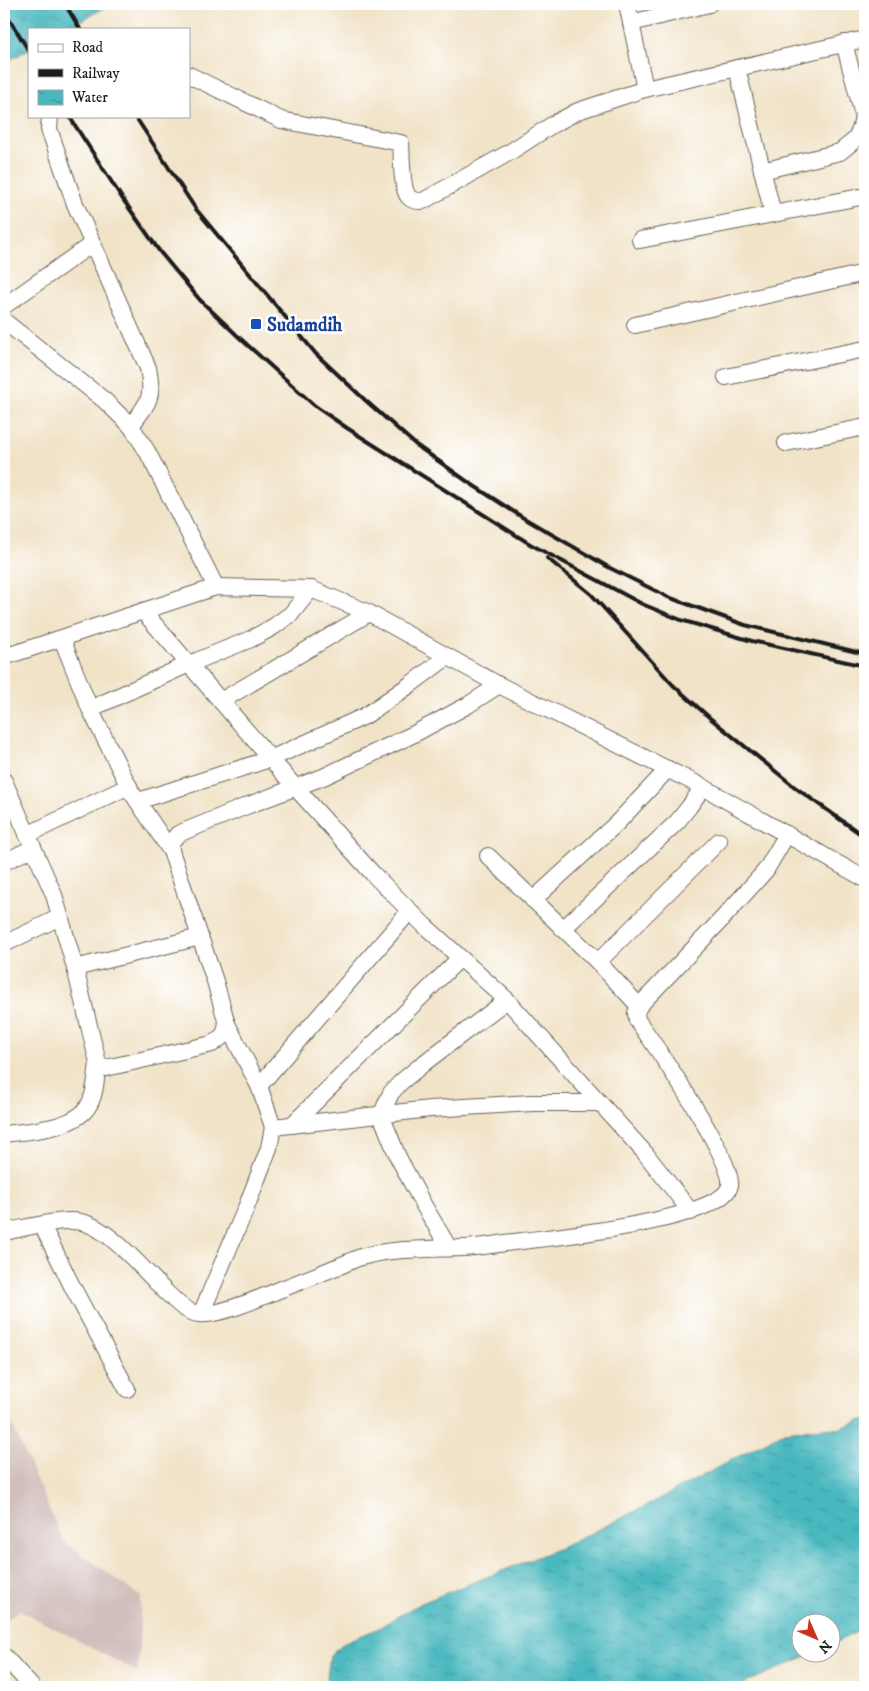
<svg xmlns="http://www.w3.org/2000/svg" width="869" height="1691" font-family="'IM FELL DW Pica',serif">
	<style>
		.industrial { fill: #d1bfbd }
		.water { fill: url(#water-ripples); stroke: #326a6e }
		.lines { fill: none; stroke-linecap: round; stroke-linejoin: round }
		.street-casing { stroke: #676258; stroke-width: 18 }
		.street { stroke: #fff; stroke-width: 16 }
		.rail { stroke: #1c1c1c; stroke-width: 4 }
		.transit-dot { fill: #1a4fb4; stroke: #fff; stroke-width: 2 }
		.labels { text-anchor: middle; stroke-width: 5; stroke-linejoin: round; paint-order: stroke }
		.transit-label { font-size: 19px; font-weight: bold; fill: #164399; stroke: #fff; text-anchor: start }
	</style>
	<defs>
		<pattern id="water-ripples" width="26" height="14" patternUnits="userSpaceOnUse" patternTransform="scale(1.25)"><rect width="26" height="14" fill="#49b8bf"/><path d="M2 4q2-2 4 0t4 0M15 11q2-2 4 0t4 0" fill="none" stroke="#3c959a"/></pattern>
	</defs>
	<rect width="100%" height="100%" fill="#fff"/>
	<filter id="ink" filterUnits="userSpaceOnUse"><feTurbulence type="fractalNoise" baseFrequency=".02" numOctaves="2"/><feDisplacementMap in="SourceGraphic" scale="10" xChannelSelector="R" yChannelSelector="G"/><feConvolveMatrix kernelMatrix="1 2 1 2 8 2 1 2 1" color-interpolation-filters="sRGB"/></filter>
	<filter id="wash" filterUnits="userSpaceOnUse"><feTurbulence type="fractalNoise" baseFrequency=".0096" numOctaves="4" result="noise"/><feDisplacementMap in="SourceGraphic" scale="20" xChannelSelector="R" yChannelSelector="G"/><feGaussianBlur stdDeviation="1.12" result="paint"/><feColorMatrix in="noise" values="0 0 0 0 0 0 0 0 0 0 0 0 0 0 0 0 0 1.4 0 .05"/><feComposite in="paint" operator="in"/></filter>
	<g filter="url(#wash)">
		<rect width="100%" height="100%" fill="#f1e3c8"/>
		<!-- industrial -->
		<path class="industrial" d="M4,1406L63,1541L141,1597L138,1672L19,1610L4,1623Z"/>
		<!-- water -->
		<g class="water">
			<path d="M4,4H111L66,29H29V49L4,63Z"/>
			<path d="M865,1419V1628L832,1644V1624H802V1654H811L736,1687H337L327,1679L330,1655L345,1642L375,1630L419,1604L565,1546L648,1505L784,1432L823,1428L838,1429Z"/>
		</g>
	</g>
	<g filter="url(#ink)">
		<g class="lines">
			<defs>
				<g id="street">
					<path d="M627,4L645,89"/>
					<path d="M631,23L709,4"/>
					<path d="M737,68L773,214"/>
					<path d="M189,75L281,120L401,143C402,155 401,187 408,196C412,201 417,201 423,201L510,152L552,125L578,111L645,89L865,39"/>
					<path d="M50,116L49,129L75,204L148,368C154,399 149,401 131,426L147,451L216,587"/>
					<path d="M762,171L840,152L856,139L861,127L863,115L844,43"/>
					<path d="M640,240L865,196"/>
					<path d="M4,306L92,244"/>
					<path d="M4,321L104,400L131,426"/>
					<path d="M635,325L865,273"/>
					<path d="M726,377L865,349"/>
					<path d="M786,443L865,427"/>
					<path d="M143,611L295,787L373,874L424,925L507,1000L645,1153L691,1212"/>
					<path d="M62,639L90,709L132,793L171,851"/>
					<path d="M4,657L216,587L311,589L369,613L499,685L703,787L865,879"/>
					<path d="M221,701L369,613"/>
					<path d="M90,709L189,664L251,639L273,627L291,614L311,589"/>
					<path d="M4,781L54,895L75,968L98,1063L101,1067L106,1068L212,1044L224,1035L227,1024L215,981L171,851V842L178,834L249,805L323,777L414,734L468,705L499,685"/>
					<path d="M138,801L270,759L319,737L365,716L411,684L447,657"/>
					<path d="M27,835L129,786"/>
					<path d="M488,856L598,962L639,1006"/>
					<path d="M4,862L33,848"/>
					<path d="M533,900L617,823L668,769"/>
					<path d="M563,929L677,822L689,807L703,787"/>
					<path d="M4,944L60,917"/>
					<path d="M598,962L719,841"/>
					<path d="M75,968L200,937"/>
					<path d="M259,1086L409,912"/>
					<path d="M292,1125L460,958"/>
					<path d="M273,1127L430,1109L532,1103H600"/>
					<path d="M4,1134C28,1131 76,1129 89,1105C96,1093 96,1076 98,1063"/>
					<path d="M42,1225L72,1286L127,1389"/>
					<path d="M4,1232C25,1228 61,1218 81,1222C109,1227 146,1273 167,1293C176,1302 187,1313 199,1314C219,1316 260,1298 279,1290C297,1283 315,1276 334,1268C343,1265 352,1260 361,1257C394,1248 429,1249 463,1248C483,1247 502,1243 522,1241C554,1237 724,1220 730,1185C734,1160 655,1045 637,1020L636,1013L639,1006L722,919L766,870L787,834"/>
					<path d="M449,1248L423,1204L398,1157L381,1115L391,1093L401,1082L424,1063L507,1000"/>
					<path d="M201,1314L246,1208L269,1148L273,1127L259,1086L227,1024"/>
					<path d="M4,1656L32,1687"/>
				</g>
			</defs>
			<!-- street casing -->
			<use href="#street" class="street-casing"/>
			<!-- street -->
			<use href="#street" class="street"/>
			<!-- rail -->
			<g class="rail">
				<path d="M65,4L80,29"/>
				<path d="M4,11L29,51"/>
				<path d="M69,116L122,198L160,252L200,300L242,340L315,406L347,428L530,544L642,604L681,620L752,641L865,666"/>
				<path d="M135,116L195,208L316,354L365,400L416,445L468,482L522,517L610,568L668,597L745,625L865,654"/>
				<path d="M547,558L591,594L673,685L710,718L796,788L865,837"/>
			</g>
		</g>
	</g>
	<!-- markers -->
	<rect class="transit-dot" x="250" y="318" width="12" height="12" rx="2.5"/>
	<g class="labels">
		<!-- transit labels -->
		<g class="transit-label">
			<text x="267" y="331">Sudamdih</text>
		</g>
	</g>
	<!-- margin -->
	<rect width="869" height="1691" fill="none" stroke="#fff" stroke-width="20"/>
	<!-- legend -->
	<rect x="28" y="28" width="162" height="90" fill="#ffffff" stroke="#a4a4a4"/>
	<rect x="38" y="44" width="25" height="8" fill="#ffffff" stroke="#a4a4a4"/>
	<text x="72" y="52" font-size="15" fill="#1c1c1c">Road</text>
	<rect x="38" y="69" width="25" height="8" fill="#1c1c1c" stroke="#a4a4a4"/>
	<text x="72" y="78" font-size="15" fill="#1c1c1c">Railway</text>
	<rect x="38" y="90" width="25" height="15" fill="url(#water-ripples)" stroke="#a4a4a4"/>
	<text x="72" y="102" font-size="15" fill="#1c1c1c">Water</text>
	<!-- north arrow -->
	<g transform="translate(816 1638) rotate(135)"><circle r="24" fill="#ffffff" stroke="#a4a4a4"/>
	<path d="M0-4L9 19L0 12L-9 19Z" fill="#c8321e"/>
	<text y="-8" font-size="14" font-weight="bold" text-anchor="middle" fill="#1c1c1c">N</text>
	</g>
</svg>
